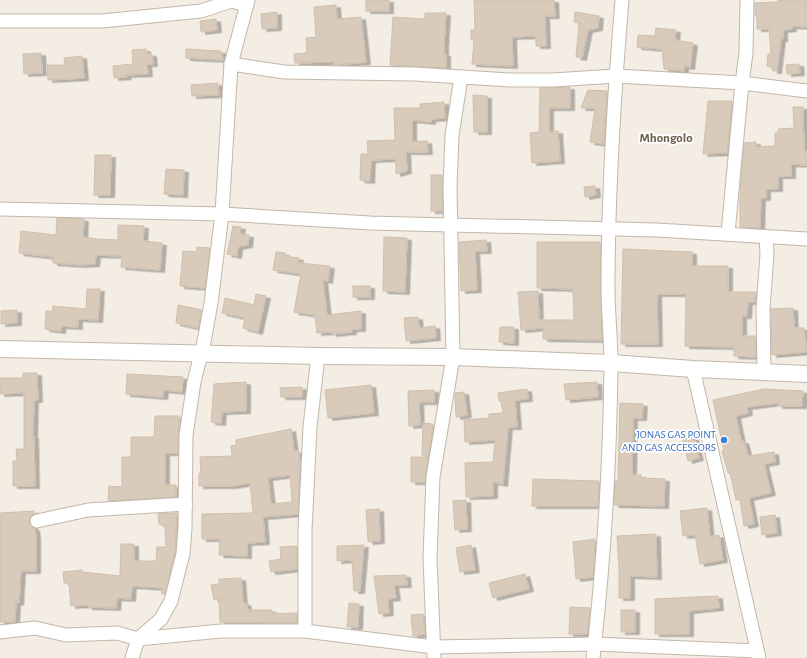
<svg xmlns="http://www.w3.org/2000/svg" width="807" height="658" font-family="'Alegreya Sans',sans-serif">
	<style>
		.building { fill: #d8cbbb; stroke: #d0bfab; fill-rule: evenodd; filter: url(#shadow) }
		.lines { fill: none; stroke-linecap: round; stroke-linejoin: round }
		.minor-casing { stroke: #c2b7a9; stroke-width: 15 }
		.tertiary-casing { stroke: #c2b7a9; stroke-width: 18 }
		.minor { stroke: #fff; stroke-width: 13 }
		.tertiary { stroke: #fff; stroke-width: 16 }
		.shop-dot { fill: #3f7fe0; stroke: #fff; stroke-width: 1.5 }
		.labels { text-anchor: middle; stroke-width: 3.5; stroke-linejoin: round; paint-order: stroke }
		.shop-label { font-size: 11px; fill: #366cbe; stroke: #fff; text-anchor: end }
		.quarter-label { font-size: 13px; font-weight: bold; fill: #695a4a; stroke: #fff }
	</style>
	<defs>
		<filter id="shadow"><feDropShadow dx="4.5" dy="2.5" stdDeviation="0" flood-color="#0004"/></filter>
	</defs>
	<rect width="100%" height="100%" fill="#f3ede4"/>
	<!-- building -->
	<g class="building">
		<rect x="366" y="0" width="23" height="11"/>
		<path d="M474,0H554L555,16H545L546,46H536V36L512,37L513,66L472,64L474,40H471V30H475Z"/>
		<path d="M778,0H807V27L792,26V29L783,30V39H781L777,71H773V67L767,66L768,54H771L769,29H757V16H755V3L778,2Z"/>
		<path d="M336,5L337,19L361,17L366,62L337,65H334V62L295,63L294,54L307,53L306,38L316,37L314,7Z"/>
		<path d="M277,12V28L262,29L261,14Z"/>
		<path d="M575,12L599,16L598,28L588,30L582,58L576,57L579,23L574,22Z"/>
		<path d="M425,13H446L444,44V54H446V68L390,65L393,17L425,19Z"/>
		<path d="M216,19L217,30L201,32L200,21Z"/>
		<path d="M656,28L676,30L675,40L693,43L690,67L684,66V71L664,69L662,49L637,47L638,35L655,36Z"/>
		<path d="M146,49V54H152L153,64H147L148,74L126,75L127,77L114,78L113,66L133,64L132,50Z"/>
		<path d="M186,49L221,51L223,60L186,58Z"/>
		<path d="M41,53L42,73L24,74L23,54Z"/>
		<path d="M82,56L84,78L48,80L47,65H65L64,58Z"/>
		<path d="M799,64L800,73L787,74L786,65Z"/>
		<path d="M218,83L219,95L192,96L191,85Z"/>
		<path d="M570,87V108H549V132L558,131L560,161L532,163L530,133L539,132L540,88Z"/>
		<path d="M588,90L607,91L604,144L590,142L595,108H581Z"/>
		<path d="M473,95L487,96V132H474Z"/>
		<path d="M708,101H732L727,153L703,154Z"/>
		<path d="M444,102L445,118L431,119V122L412,120V142L427,141L428,152H406L407,171L396,174V159L371,160L370,181L360,180L361,154H368L367,141L395,140L394,108H420V104Z"/>
		<path d="M793,107H803L804,151H807V165L791,164V176H778V189H766V198H761L760,228L740,227V194L744,143L756,142V147L775,146V133H778V129L794,128Z"/>
		<path d="M95,155H111L110,195H94Z"/>
		<path d="M166,169L184,170L183,195L164,194Z"/>
		<rect x="431" y="175" width="11" height="36"/>
		<path d="M595,186L596,195L585,197L584,187Z"/>
		<path d="M57,218L84,219L83,237L96,239L118,240V225L144,226L143,241L162,243L160,270L121,267L122,256L96,255L95,264L81,265L53,263V257L19,253L21,231L56,235Z"/>
		<path d="M233,226L241,227L240,234L249,235L248,245L238,247L237,256L227,254Z"/>
		<path d="M384,237L407,238L405,292L383,291Z"/>
		<path d="M486,240L487,251H475L477,290L461,291L459,242Z"/>
		<path d="M537,242H600L602,340L543,339V328L521,330L518,292L538,291L539,320H574L573,289L537,288Z"/>
		<path d="M197,247L210,248L205,288L180,286L183,251L196,252Z"/>
		<path d="M623,249L692,252V266H728V292H756L755,302H748L747,316H742V336H755L756,357L734,356V347L685,346L686,294H657L658,344H621Z"/>
		<path d="M276,252L285,253L284,256L299,258L298,263L330,266L328,281L323,280L327,315L361,311V329H352V332L332,334V332L317,333L315,315L294,312L301,274L273,270Z"/>
		<rect x="353" y="286" width="17" height="11"/>
		<path d="M87,289H100L98,320L78,319V327L61,326V331L45,329L46,311L52,312L53,306L86,309Z"/>
		<path d="M256,294L266,296L258,332L243,328L245,318L222,313L225,298L254,305Z"/>
		<path d="M178,305L202,310L198,328L176,323Z"/>
		<path d="M793,308L794,328H804L807,352L772,355L771,309Z"/>
		<path d="M17,310V323L1,324V311Z"/>
		<path d="M418,317L419,328L435,326L436,338L406,341L404,318Z"/>
		<path d="M500,327H514V343L499,342Z"/>
		<path d="M23,373H37L38,400H34L33,436H34L35,486H13V461H17L16,449H24V393L0,394V378H23Z"/>
		<path d="M127,374L183,377L182,392L164,390L163,397L126,394Z"/>
		<path d="M246,382V411L222,412L221,423L211,422L214,384Z"/>
		<path d="M597,382L598,397L566,400L564,384Z"/>
		<path d="M371,385L374,413L328,418L325,390Z"/>
		<path d="M302,387V397H281L280,388Z"/>
		<path d="M527,389L528,399L515,400L517,427H508L503,484L493,482V496L466,497L465,463L493,462L495,440L465,442L464,420L489,418V414L503,413L501,401H499L498,393Z"/>
		<path d="M764,389L803,391L802,406H778V403L747,407L748,413L736,416L741,441H744L748,456L774,452L775,462L764,464L771,493L749,498L754,524L744,526L740,500H736L730,473H728L722,451H724L713,400Z"/>
		<path d="M434,390V402H419L420,425L409,426L408,391Z"/>
		<path d="M464,392L467,415L456,417L455,393Z"/>
		<path d="M620,403L643,404L642,418H633L632,475H641V478L665,479L664,506L614,505L615,481H618Z"/>
		<path d="M155,416H179L178,453H165V485H176V497L108,501L109,486L122,487V457H131V437H154Z"/>
		<path d="M423,423L433,424L428,457L422,455Z"/>
		<path d="M291,429L294,451H299L300,463L298,514L263,517L265,542L247,543V556L219,555L220,539H202V514L253,513L250,483L232,486H199V473H201L200,457L232,456L231,446L236,445V440ZM290,475L292,502L271,504L268,478Z"/>
		<path d="M693,434L699,458L688,461L682,437Z"/>
		<path d="M411,457H428L425,482H411Z"/>
		<path d="M533,479L599,481L598,506H532Z"/>
		<path d="M466,500L467,529L455,530L453,501Z"/>
		<path d="M707,508L710,537L719,535L723,560L700,564L695,535L683,536L680,511Z"/>
		<path d="M379,509L380,541L369,542L368,541L366,510Z"/>
		<path d="M34,511L29,522L35,529L36,536V571H21L19,603L16,602L15,622H0V513Z"/>
		<path d="M177,513L175,553L165,594H162V588L132,586L131,599L117,598L116,608L88,607V605L71,606L69,583H64L63,572L82,570V572L120,576L121,544H134V561H156L157,547H166L165,526L159,524L158,514Z"/>
		<path d="M775,515L777,533L762,535L760,517Z"/>
		<path d="M656,534L657,577L630,576V598H619V566L617,536Z"/>
		<path d="M595,539L593,577L576,579L573,542Z"/>
		<path d="M364,545L360,591H354L352,560L337,561V546Z"/>
		<path d="M471,545L475,570L460,572L456,548Z"/>
		<path d="M297,546V569L271,572L269,561L281,559L280,547Z"/>
		<path d="M525,574L529,589L493,598L489,583Z"/>
		<path d="M406,575L407,585H394L396,598L388,599L389,613L379,614L374,576Z"/>
		<path d="M241,578L243,603H246L248,610H272V614L297,613V623L220,622L219,599L214,600L211,585L219,584V579Z"/>
		<path d="M718,596L719,608L689,611V634H655V599Z"/>
		<path d="M349,603L359,604L358,627H347Z"/>
		<path d="M570,607L590,608L587,634H569Z"/>
		<rect x="621" y="610" width="14" height="22"/>
		<path d="M423,614L425,634L413,636L411,615Z"/>
	</g>
	<g class="lines">
		<defs>
			<g id="minor">
				<path d="M0,21H102L201,11L231,1L247,5"/>
				<path d="M231,64L284,72L414,74L511,80H553L616,76L742,83L807,91"/>
				<path d="M0,209L222,214L370,223L657,230L807,239"/>
				<path d="M728,233L742,83L746,53L747,0"/>
				<path d="M693,369L759,658"/>
				<path d="M764,373L763,309L767,254L766,237"/>
				<path d="M37,521L88,510L186,504"/>
				<path d="M305,631V530L310,427L318,356"/>
				<path d="M0,632L35,628L66,635L117,633L138,639L221,631H305L434,647L595,644L757,651"/>
				<path d="M132,658L138,639L161,619L171,601L183,554L185,528L186,435L194,382L204,342L211,303L222,214L231,64L248,0"/>
				<path d="M434,658L430,558L433,477L453,357L450,186L452,136L461,77"/>
				<path d="M593,658C604,561 610,461 611,364C611,339 608,313 608,288C608,192 614,96 622,0"/>
			</g>
			<path id="tertiary" d="M0,349L318,356L453,357L611,363L693,369L807,374"/>
		</defs>
		<!-- minor casing -->
		<use href="#minor" class="minor-casing"/>
		<!-- tertiary casing -->
		<use href="#tertiary" class="tertiary-casing"/>
		<!-- minor -->
		<use href="#minor" class="minor"/>
		<!-- tertiary -->
		<use href="#tertiary" class="tertiary"/>
	</g>
	<!-- markers -->
	<circle class="shop-dot" cx="724" cy="440" r="4"/>
	<g class="labels">
		<!-- shop labels -->
		<g class="shop-label">
			<text x="716" y="438">JONAS GAS POINT<tspan x="716" dy="13">AND GAS ACCESSORS</tspan></text>
		</g>
		<!-- quarter labels -->
		<g class="quarter-label">
			<text x="666" y="142">Mhongolo</text>
		</g>
	</g>
</svg>
